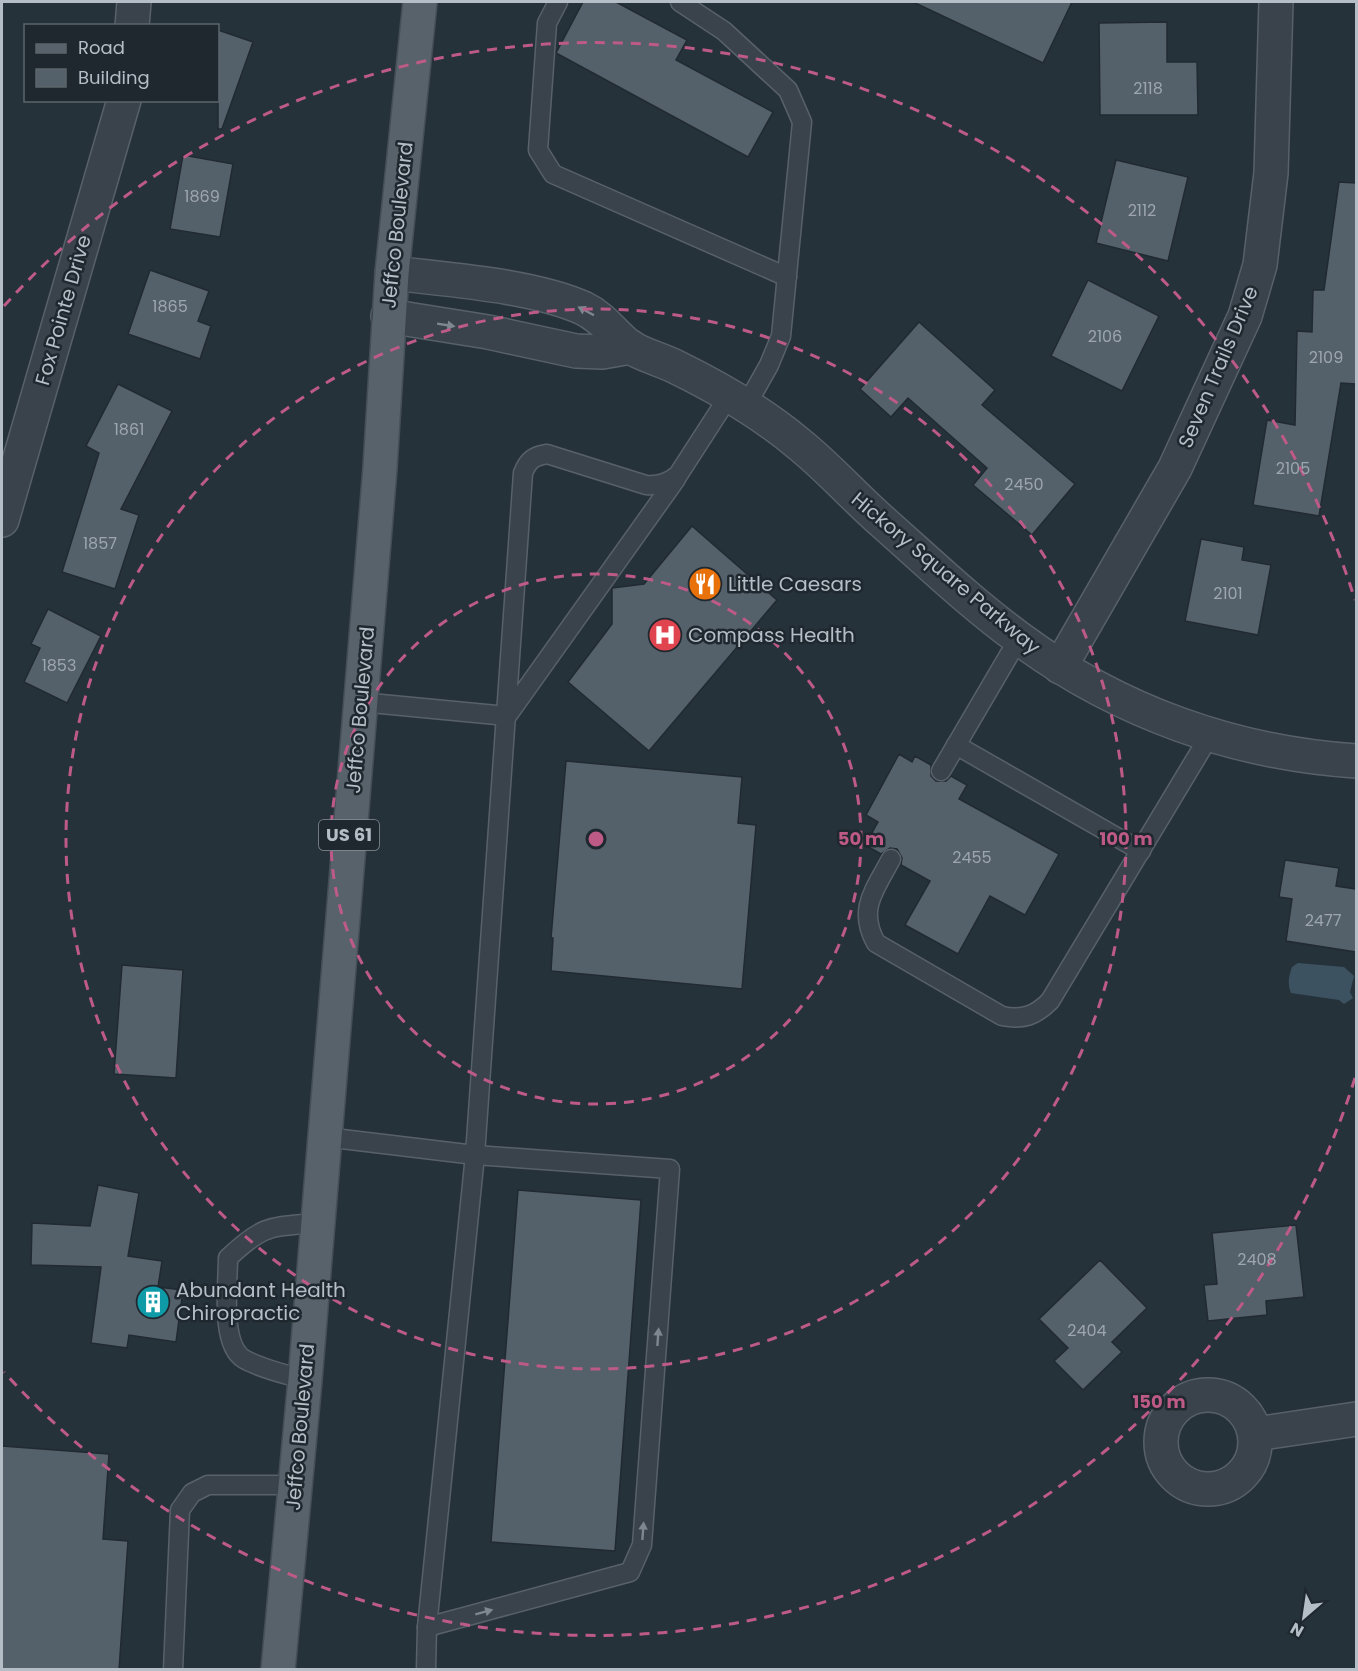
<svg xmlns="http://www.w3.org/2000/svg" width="1358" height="1671" font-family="Poppins,sans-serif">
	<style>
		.water { fill: #3d5261 }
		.building { fill: #54606a; stroke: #212a32; stroke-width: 1.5 }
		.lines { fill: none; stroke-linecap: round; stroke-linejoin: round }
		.service-casing { stroke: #586169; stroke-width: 21 }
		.minor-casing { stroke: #586169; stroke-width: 36 }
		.primary-casing { stroke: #464f57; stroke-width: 36 }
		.service { stroke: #3a434b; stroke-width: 18 }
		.minor { stroke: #3a434b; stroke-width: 33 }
		.primary { stroke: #58626a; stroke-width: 33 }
		.oneway { fill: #7e878f }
		.ring { fill: none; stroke: #bd5a86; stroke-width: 3; stroke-dasharray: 10 8 }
		.labels { text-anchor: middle; stroke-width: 5; stroke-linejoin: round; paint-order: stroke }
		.number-label { font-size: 16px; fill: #9da6af }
		.shield { fill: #1f282f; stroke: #889199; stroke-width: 1.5 }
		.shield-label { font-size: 18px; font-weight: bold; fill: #b5bec6 }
		.street-label { font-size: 20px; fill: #b5bec6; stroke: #1f282f }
		.poi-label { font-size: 20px; fill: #b5bec6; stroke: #1f282f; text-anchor: start }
		.centre { fill: #bd5a86; stroke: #1f282f; stroke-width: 3 }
		.ring-label { font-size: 18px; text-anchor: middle; font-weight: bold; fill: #bd5a86; stroke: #1f282f; stroke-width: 5; stroke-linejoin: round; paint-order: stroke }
	</style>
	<rect width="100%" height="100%" fill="#26323a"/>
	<!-- water -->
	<path class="water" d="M1298,963L1344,967L1354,976L1350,992L1353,998L1344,1004L1339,1000L1291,993C1287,983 1289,976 1292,967Z"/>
	<!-- building -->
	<g class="building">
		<path d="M583,2H616L687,40L676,60L773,112L748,157L556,53Z"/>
		<path d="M913,2H1072L1043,63Z"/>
		<path d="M1167,22V62H1197L1198,115H1100L1099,23Z"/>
		<path d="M218,30L253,42L222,129H218Z"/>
		<path d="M183,155L233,164L220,237L170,229Z"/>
		<path d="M1116,160L1188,177L1168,261L1096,243Z"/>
		<path d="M1339,182L1356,183V384L1341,383L1319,516L1253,505L1267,420L1295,425L1297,331L1312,332L1313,290H1324Z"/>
		<path d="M150,270L209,291L198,321L211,326L200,359L128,334Z"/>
		<path d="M1088,280L1159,316L1122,391L1051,356Z"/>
		<path d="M919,322L995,390L982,405L1075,484L1032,535L973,485L987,468L908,398L891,417L860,389Z"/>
		<path d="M118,384L172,411L121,509L139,515L115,589L62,572L99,453L86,446Z"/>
		<path d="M692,526L777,600L649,751L568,682L612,624V588L644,584Z"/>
		<path d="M1201,539L1244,547L1242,560L1271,565L1258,635L1185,621Z"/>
		<path d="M48,609L101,636L67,703L24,682L40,648L31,644Z"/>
		<path d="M899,754L912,762L915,756L931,765V776L936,781H946L951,776L967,785L959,799L1059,854L1025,915L990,896L958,954L905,925L930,881L901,865L902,858L897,849L890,848L881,854L865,845L878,822L866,815Z"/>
		<path d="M566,761L742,777L738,823L756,825L742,989L551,971L553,938H551Z"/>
		<path d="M1285,860L1339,868L1336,886L1356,889V952L1286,941L1292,899L1279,897Z"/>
		<path d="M122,965L183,970L176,1078L114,1074Z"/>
		<path d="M98,1185L139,1193L128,1256L162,1261L158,1287L183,1290L176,1342L129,1335L127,1348L91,1343L101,1267L31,1265L32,1223L90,1226Z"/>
		<path d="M518,1190L641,1200L615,1551L491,1542Z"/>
		<path d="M1296,1225L1304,1297L1266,1301L1267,1315L1208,1321L1204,1285L1217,1284L1212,1233Z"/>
		<path d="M1100,1260L1147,1308L1112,1342L1122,1352L1083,1390L1054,1361L1068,1348L1039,1319Z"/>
		<path d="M2,1446L109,1454L103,1539L128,1541L119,1670H2Z"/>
	</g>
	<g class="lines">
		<defs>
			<g id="service">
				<path d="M558,2L547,23L538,150L553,174L787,277"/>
				<path d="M680,2L724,31L788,90L802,122L781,336L769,365L746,406"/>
				<path d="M360,702L507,716L676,479"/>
				<path d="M956,745L1141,851"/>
				<path d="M941,771L1019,638"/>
				<path d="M891,859C875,890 857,909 876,943L1002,1016C1023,1020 1035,1016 1050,1001L1210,735"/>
				<path d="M325,1137L475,1155L670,1169L642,1545L630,1572L427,1627"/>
				<path d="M305,1380C286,1374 261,1369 244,1359C220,1345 228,1284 228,1258C264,1224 270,1227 318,1223"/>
				<path d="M173,1670L180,1510L192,1493L208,1485H295"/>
				<path d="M426,1670L427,1627L475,1155L523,473C528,460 534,456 547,454L646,485C659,486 668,483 678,475L729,396"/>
			</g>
			<g id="minor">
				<path d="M132,26L134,2"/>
				<path d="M392,273C449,280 531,285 583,308C604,318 614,335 630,347C643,355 662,360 676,367C719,388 762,413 799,444C829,468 855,498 885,524C929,563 973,605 1020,639C1119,712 1234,753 1356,761"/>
				<path d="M388,316L488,332L576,351L602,352L631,347"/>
				<path d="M2,520L124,100"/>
				<path d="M1060,667L1175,468L1245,316L1260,265L1271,173L1276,2"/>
				<circle cx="1208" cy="1442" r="47"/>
				<path d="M1256,1434L1356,1419"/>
			</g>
			<path id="primary" d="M278,1670L305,1380L380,468L392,273L420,2"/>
		</defs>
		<!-- service casing -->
		<use href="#service" class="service-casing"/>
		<!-- minor casing -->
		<use href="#minor" class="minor-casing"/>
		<!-- primary casing -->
		<use href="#primary" class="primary-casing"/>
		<!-- service -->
		<use href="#service" class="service"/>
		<!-- minor -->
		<use href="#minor" class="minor"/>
		<!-- primary -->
		<use href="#primary" class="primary"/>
	</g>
	<!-- one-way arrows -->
	<defs><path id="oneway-solid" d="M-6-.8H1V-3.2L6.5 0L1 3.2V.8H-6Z" transform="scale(1.5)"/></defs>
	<g class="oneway">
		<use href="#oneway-solid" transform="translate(586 311) rotate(-152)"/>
		<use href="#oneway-solid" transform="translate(446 325) rotate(9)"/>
		<use href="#oneway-solid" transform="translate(658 1337) rotate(-86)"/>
		<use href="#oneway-solid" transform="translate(643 1531) rotate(-86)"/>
		<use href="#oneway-solid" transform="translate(484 1612) rotate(-15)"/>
	</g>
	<!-- distance rings -->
	<g class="ring">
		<circle cx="596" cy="839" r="265"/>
		<circle cx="596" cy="839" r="530"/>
		<path d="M1355 1078A796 796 0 0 1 4 1372M4 306A796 796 0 0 1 1355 600"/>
	</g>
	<!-- icons -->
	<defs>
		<symbol id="restaurant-disc" viewBox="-11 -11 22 22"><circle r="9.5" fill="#e8710a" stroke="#1f282f"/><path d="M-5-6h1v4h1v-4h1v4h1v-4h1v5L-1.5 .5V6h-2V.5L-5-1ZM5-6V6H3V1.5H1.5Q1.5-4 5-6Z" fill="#fff"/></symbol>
		<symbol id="hospital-disc" viewBox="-11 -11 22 22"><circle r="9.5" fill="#e0444e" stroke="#1f282f"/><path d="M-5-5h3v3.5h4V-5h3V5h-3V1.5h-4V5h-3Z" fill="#fff"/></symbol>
		<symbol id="building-disc" viewBox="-11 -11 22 22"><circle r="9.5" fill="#0f9aa8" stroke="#1f282f"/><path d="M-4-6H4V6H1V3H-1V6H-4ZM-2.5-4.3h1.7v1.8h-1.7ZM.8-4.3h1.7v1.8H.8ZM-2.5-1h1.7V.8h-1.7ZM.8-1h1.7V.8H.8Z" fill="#fff"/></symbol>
	</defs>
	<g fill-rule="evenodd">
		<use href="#restaurant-disc" x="686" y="565" width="38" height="38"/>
		<use href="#hospital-disc" x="646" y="616" width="38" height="38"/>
		<use href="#building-disc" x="134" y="1283" width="38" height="38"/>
	</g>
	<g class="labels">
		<!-- number labels -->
		<g class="number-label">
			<text x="1148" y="94">2118</text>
			<text x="202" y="202">1869</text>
			<text x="1142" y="216">2112</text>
			<text x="170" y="312">1865</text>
			<text x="1105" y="342">2106</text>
			<text x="1326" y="363">2109</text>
			<text x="129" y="435">1861</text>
			<text x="1293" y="474">2105</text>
			<text x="1024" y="490">2450</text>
			<text x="100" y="549">1857</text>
			<text x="1228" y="599">2101</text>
			<text x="59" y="671">1853</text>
			<text x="972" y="863">2455</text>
			<text x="1323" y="926">2477</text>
			<text x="1257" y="1265">2408</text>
			<text x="1087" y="1336">2404</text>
		</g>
		<!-- shield labels -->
		<rect class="shield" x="319" y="820" width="60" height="30" rx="4.5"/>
		<g class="shield-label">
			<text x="349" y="841">US 61</text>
		</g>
		<!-- street labels -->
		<g class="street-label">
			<text transform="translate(397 225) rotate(-84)" y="7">Jeffco Boulevard</text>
			<text transform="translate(63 310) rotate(-74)" y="7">Fox Pointe Drive</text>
			<text transform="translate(1218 367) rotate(-67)" y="7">Seven Trails Drive</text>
			<text transform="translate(946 573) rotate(40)" y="7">Hickory Square Parkway</text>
			<text transform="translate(360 710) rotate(-85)" y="7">Jeffco Boulevard</text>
			<text transform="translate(300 1427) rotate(-85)" y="7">Jeffco Boulevard</text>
		</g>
		<!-- poi labels -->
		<g class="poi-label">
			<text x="728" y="591">Little Caesars</text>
			<text x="688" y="642">Compass Health</text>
			<text x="176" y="1297">Abundant Health<tspan x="176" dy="23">Chiropractic</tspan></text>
		</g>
	</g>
	<circle cx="596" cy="839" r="9" class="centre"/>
	<g class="ring-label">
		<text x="861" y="845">50 m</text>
		<text x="1126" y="845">100 m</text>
		<text x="1159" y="1408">150 m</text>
	</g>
	<!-- border -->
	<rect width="1358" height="1671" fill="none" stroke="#b5bec6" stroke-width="6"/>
	<!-- legend -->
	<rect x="24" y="24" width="195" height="78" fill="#1f282f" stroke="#5b646b" stroke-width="1.5"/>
	<rect x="36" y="44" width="30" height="9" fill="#58626a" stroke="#5b646b" stroke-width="1.5"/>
	<text x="78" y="54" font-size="18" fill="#b5bec6">Road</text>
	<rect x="36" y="69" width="30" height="18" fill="#54606a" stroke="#5b646b" stroke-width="1.5"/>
	<text x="78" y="84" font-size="18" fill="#b5bec6">Building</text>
	<!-- north arrow -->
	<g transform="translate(1304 1617) rotate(209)" stroke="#1f282f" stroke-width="4.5" paint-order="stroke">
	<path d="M0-4.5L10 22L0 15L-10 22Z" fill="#b5bec6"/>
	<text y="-9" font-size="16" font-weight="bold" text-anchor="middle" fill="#b5bec6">N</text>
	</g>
</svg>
